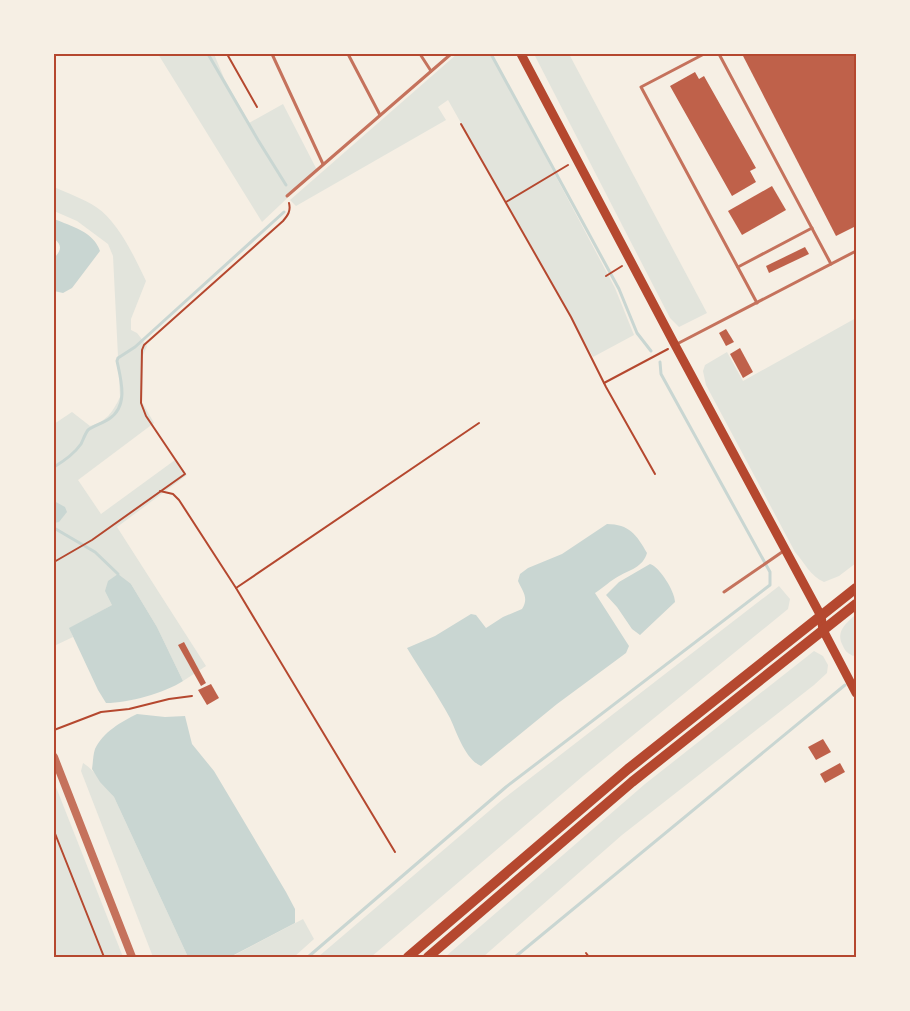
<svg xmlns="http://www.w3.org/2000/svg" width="910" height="1011" font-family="Manrope,sans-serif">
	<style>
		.green { fill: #e2e4dc }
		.water { fill: #c9d6d2 }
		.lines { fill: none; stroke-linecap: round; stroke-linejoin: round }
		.stream { stroke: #c9d6d2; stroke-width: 3 }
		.building { fill: #bf614a }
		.path { stroke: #b5482f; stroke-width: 2 }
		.service { stroke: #c5725c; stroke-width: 3 }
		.tertiary { stroke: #c5725c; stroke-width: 8 }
		.secondary { stroke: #b5482f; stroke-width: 9 }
		.trunk { stroke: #b5482f; stroke-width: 10 }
		.neatline { fill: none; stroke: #b5482f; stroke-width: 2 }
	</style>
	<rect width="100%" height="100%" fill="#f6efe4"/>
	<!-- green -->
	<g class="green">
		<path d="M158,54H214L224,78L249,123L283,104L317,170L262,222Z"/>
		<path d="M457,54H491L615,288L634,335L593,357L448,100L438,107L446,120L296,206L290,200Z"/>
		<path d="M534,54H569L707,313L679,327L670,318Z"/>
		<path d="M54,187C67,193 84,199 96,207C118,221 135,258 146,281L131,319V330L137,333L147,346L143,355L142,402L154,423L78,480L101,514L175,460L187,475L117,527L206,666L183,681L157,627L131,584L112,605L70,628L73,637L54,646V424L72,412L90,426C106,422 113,412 120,397L113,256L108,244L77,221L54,211Z"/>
		<path d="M856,318V563L839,576L824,582C810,576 805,563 795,552L706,385L703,371L705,365L727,352L743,381Z"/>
		<path d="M779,586L790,599L788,609L583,776L371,957H318L502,800Z"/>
		<path d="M856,614V654L853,656C846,652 845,651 842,644C836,630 847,623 856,614Z"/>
		<path d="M814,651L823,656L828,665L827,673L814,685L622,835L483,957H445L645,784Z"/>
		<path d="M83,763C96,771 104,786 114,797L188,957H153L81,771Z"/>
		<path d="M54,782L123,957H54Z"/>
		<path d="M303,919L314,939L294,957H231Z"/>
	</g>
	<!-- water -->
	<g class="water">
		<path d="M54,219C71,226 94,232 100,251L72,288L63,293L54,291V258C61,251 63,245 54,239Z"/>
		<path d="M54,501L65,507L67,512L59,522L54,523Z"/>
		<path d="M607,524C629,524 637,535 647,553C643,567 630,570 619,576C611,580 603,588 595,593L629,646L626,653L557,704L481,766C465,759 457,733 450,718C437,694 421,671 407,648L435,636L471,614L476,615L486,628L503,617L522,609C529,598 523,592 518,581L520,574L528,568L562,554Z"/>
		<path d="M650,564C660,567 675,592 675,602L640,635L632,629L617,607L606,595L619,582Z"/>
		<path d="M118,574L131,584L157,627L183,681C164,693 129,703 106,703L98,690L69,628L112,605L105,591L108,581Z"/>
		<path d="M137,714L165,717L185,716L192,744L214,771L286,892L295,909V923L230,957H188L114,797L100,782L92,769C93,763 93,755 95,749C103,732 121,722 137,714Z"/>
	</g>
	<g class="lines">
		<!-- stream -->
		<g class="stream">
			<path d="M208,54L258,140L286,185"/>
			<path d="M491,54L619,289L637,333L651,351"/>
			<path d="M54,467C64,461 74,454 81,444C83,440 85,434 88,430C93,426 103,423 109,419C129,406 121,380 117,361L118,358L135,347L284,212"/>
			<path d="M54,528L95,552L118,574"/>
			<path d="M308,957L506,787L770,585V572L661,374L660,362"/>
			<path d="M515,957L845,685"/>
		</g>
	</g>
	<!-- building -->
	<g class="building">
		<path d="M742,54H856V226L836,236Z"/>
		<path d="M695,72L699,79L704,76L756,168L750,171L756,182L732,196L670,86Z"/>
		<path d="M772,186L786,210L742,235L728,211Z"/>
		<path d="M805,247L809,254L769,273L766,266Z"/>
		<path d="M726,329L734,342L726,346L719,333Z"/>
		<path d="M740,348L753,372L743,378L730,354Z"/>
		<path d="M184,642L206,683L201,686L178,645Z"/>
		<path d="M211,684L219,698L207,705L198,690Z"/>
		<path d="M823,739L831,752L816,760L808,747Z"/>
		<path d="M840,763L845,772L825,783L820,774Z"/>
	</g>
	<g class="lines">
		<!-- path -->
		<g class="path">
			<path d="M227,54L257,107"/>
			<path d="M461,124L571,317L606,387L655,474"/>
			<path d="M506,202L568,165"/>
			<path d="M606,276L622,266"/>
			<path d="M604,383L668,349"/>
			<path d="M160,491L173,494L179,500L236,588L395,852"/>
			<path d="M54,562L92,540L185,474L146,416L141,403L142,350L144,345L283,221C288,215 291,211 289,203"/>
			<path d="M236,588L479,423"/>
			<path d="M54,730L101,712L129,709L169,699L192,696"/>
			<path d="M54,831L104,957"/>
			<path d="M586,953L589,957"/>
		</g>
		<!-- service -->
		<g class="service">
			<path d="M272,54L323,164"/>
			<path d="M348,54L380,115"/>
			<path d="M420,54L431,71"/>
			<path d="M704,54L641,87L757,303"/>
			<path d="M719,54L831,264"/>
			<path d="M287,196L451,54"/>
			<path d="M738,267L812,228"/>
			<path d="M675,345L856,251"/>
			<path d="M724,592L785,550"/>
		</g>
		<!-- tertiary -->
		<path class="tertiary" d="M54,757L132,957"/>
		<!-- secondary -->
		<path class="secondary" d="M521,54L675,345L821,616L823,630L856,693"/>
		<!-- trunk -->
		<g class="trunk">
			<path d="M408,957L628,769L856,588"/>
			<path d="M428,957L632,782L856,604"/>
		</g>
	</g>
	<!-- border -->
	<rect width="910" height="1011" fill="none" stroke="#f6efe4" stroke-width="110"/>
	<rect x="55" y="55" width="800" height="901" class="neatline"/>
</svg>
